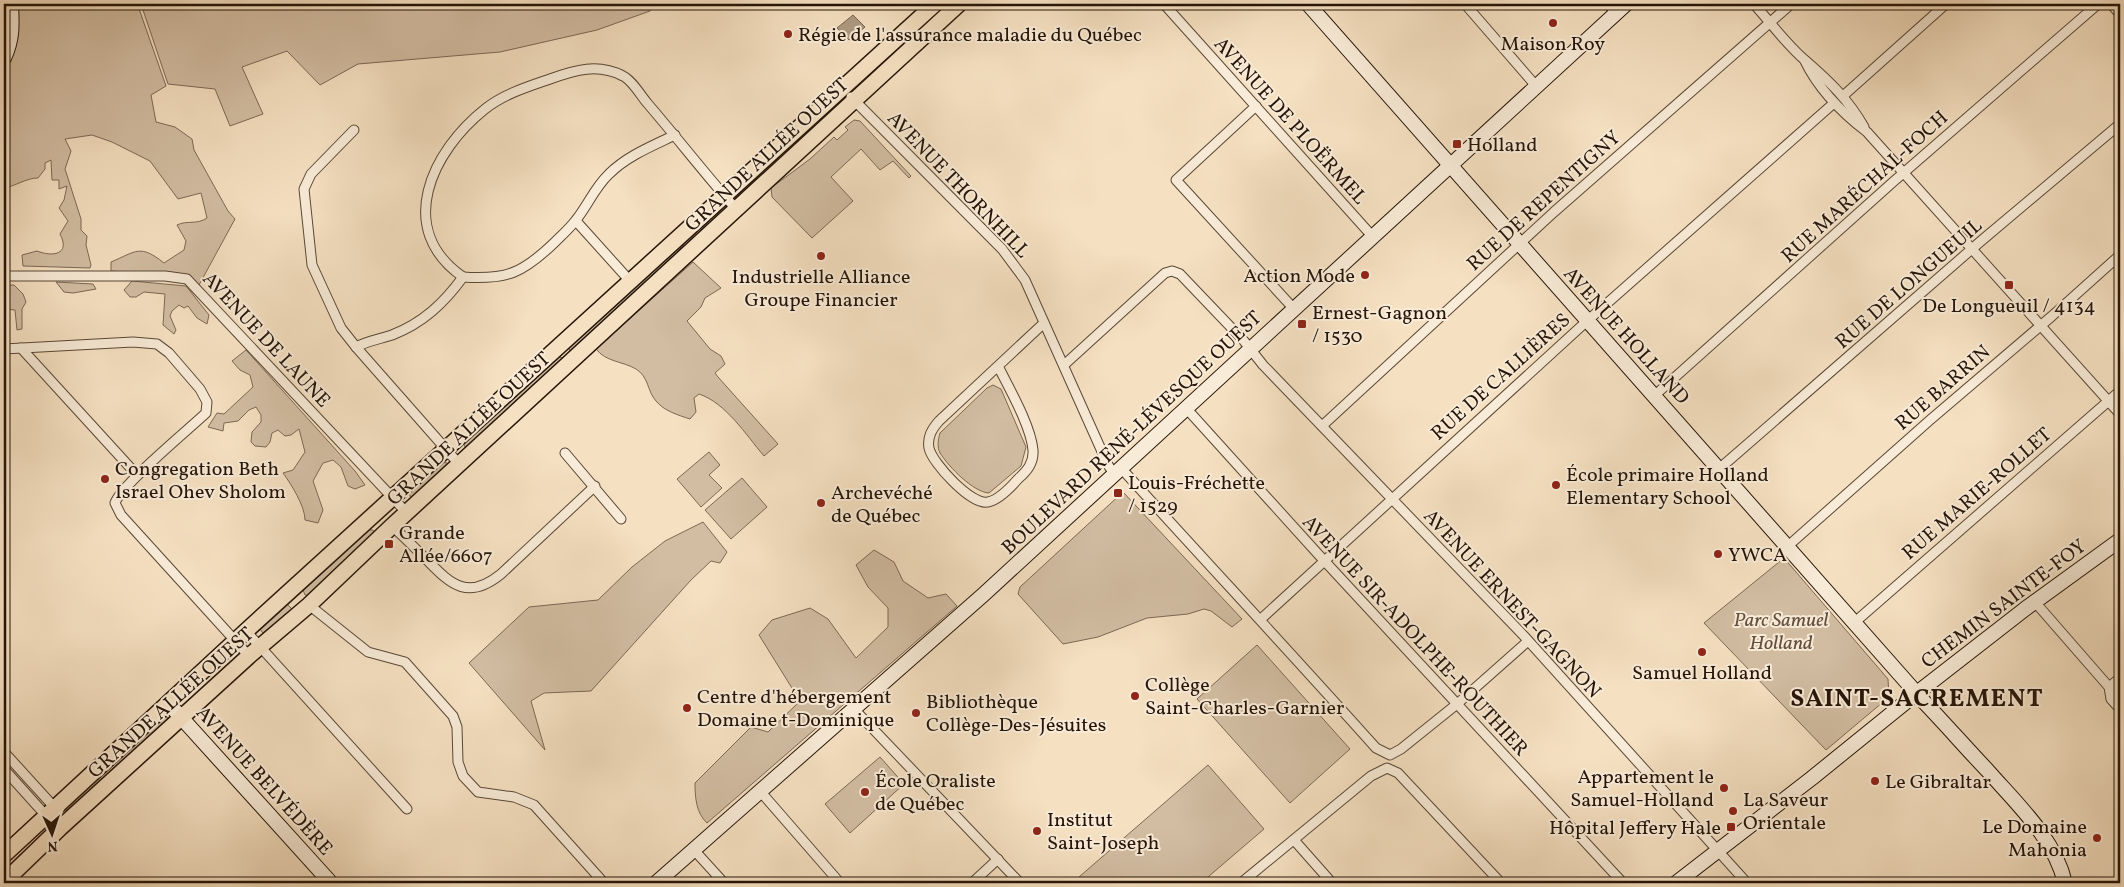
<svg xmlns="http://www.w3.org/2000/svg" width="2124" height="887" font-family="Vollkorn,serif">
	<style>
		.green { fill: #d2bda2; stroke: #7c6855 }
		.water { fill: #ae9b82; stroke: #776551 }
		.lines { fill: none; stroke-linecap: round; stroke-linejoin: round }
		.street-casing { stroke: #594736; stroke-width: 11 }
		.secondary-casing { stroke: #251408; stroke-width: 16 }
		.primary-casing { stroke: #251408; stroke-width: 18 }
		.street { stroke: #f8ebd7; stroke-width: 9 }
		.secondary { stroke: #f8ebd7; stroke-width: 14 }
		.primary { stroke: #f5e0c1; stroke-width: 15 }
		.poi-dot { fill: #8f2418; stroke: #f8ebd7; stroke-width: 2 }
		.labels { text-anchor: middle; stroke-width: 4; stroke-linejoin: round; paint-order: stroke }
		.poi-label { font-size: 20px; fill: #251408; stroke: #f8ebd7; text-anchor: start }
		.street-label { font-size: 20px; fill: #251408; stroke: #f8ebd7 }
		.park-label { font-size: 20px; font-style: italic; fill: #624f3e; stroke: #f8ebd7 }
		.district-label { font-size: 25px; font-weight: bold; letter-spacing: 1px; fill: #251408; stroke: #f8ebd7 }
	</style>
	<rect width="100%" height="100%" fill="#f5e0c1"/>
	<filter id="stains"><feTurbulence type="fractalNoise" baseFrequency=".004" numOctaves="4"/><feColorMatrix values="0 0 0 0 .2 0 0 0 0 .09 0 0 0 0 .02 0 0 0 .5 -.17"/></filter>
	<radialGradient id="worn" r=".72"><stop offset=".6" stop-color="#630" stop-opacity="0"/><stop offset="1" stop-color="#630" stop-opacity=".3"/></radialGradient>
	<!-- green -->
	<g class="green">
		<path d="M4,4H132L138,6L166,86L151,95L156,122L175,127L192,139L194,150L228,211L235,219L199,285L184,275L111,271V262C137,251 140,244 164,263L184,250L186,241L177,225C187,220 197,225 207,218L201,193L178,199L150,161L112,142L92,135L65,139L71,151L65,169L81,219V230L87,236L86,245L91,265L90,268L23,266L22,255L37,251C52,257 71,255 60,234L68,221L59,208L64,200L67,186L59,189V180H52L51,160L45,163V169L38,178C26,178 16,186 4,188Z"/>
		<path d="M141,4H650V11L597,30L500,52L358,64L320,85L287,51L242,67L263,114L230,126L215,89L168,84Z"/>
		<path d="M854,120L860,121L911,176L909,178L893,161L880,170L861,149L831,177L853,201L812,238L772,197L771,188L810,159L834,137L837,140L848,130L845,127Z"/>
		<path d="M721,209L684,244L666,267L572,352L570,351L568,346Z"/>
		<path d="M693,262L721,288L705,298L701,307L687,321L710,349L721,356L725,364L715,373L718,377L778,444L764,456C746,435 726,403 699,394L694,398L696,412L690,419C678,415 664,411 656,401C647,391 649,377 636,369C622,361 606,362 596,349Z"/>
		<path d="M132,281L186,286L209,315L207,324L197,318L188,306L184,308L179,305L172,311L170,316L176,330L174,334L163,325L165,294L144,292L136,297H130L124,290Z"/>
		<path d="M56,282L93,284L96,289L73,293L64,292Z"/>
		<path d="M4,285H14L23,294L26,302L22,309V329L17,330L15,310L4,309Z"/>
		<path d="M246,350L355,471L365,485L355,489L348,486L341,467L333,460L323,463L313,481L323,510L318,523L305,520C305,506 291,484 283,473L293,470L305,452L299,429L291,435L285,436L278,430L272,433L270,442L266,447L255,446L251,442L252,432L261,422V415L256,407L249,410L238,421L224,423L223,431L208,427L217,413L224,414L253,387L250,375L240,370L232,361Z"/>
		<path d="M558,356L562,358L563,361L467,448L465,447L463,442Z"/>
		<path d="M993,385L1001,389L1026,447L1021,466L989,493C973,492 949,467 940,453C937,447 938,440 940,433L987,388Z"/>
		<path d="M709,452L720,465L709,475L722,488L701,507L677,479Z"/>
		<path d="M442,462L447,463V466L411,499L409,492Z"/>
		<path d="M742,478L767,507L731,539L705,510Z"/>
		<path d="M1123,492L1242,619L1232,627L1211,611L1204,609L1188,614L1147,618L1098,637L1063,644L1018,594L1020,587Z"/>
		<path d="M703,522L727,552L720,563L711,561L691,580L591,691L544,693L531,701L545,750L469,663L529,607L598,600L632,567L665,541Z"/>
		<path d="M367,530H373L375,535L310,595H305L303,590Z"/>
		<path d="M874,550L894,562L903,581L928,598L946,594L957,606L707,823C696,813 695,797 695,783L751,727L768,732L800,701L759,635L772,620L810,608L828,619L856,658L888,627V608L868,587L856,565Z"/>
		<path d="M1784,558L1888,679L1889,697L1826,750L1704,623Z"/>
		<path d="M287,604L293,610L265,636L260,629Z"/>
		<path d="M1257,645L1350,749L1290,803L1197,699Z"/>
		<path d="M165,717L170,718L68,814L66,812V806Z"/>
		<path d="M880,757L904,784L850,833L825,804Z"/>
		<path d="M1208,765L1264,829L1201,883H1084L1079,877Z"/>
	</g>
	<!-- water -->
	<path class="water" d="M853,15L865,27L849,40L837,28Z"/>
	<g class="lines">
		<defs>
			<g id="street">
				<path d="M1164,4L1373,237"/>
				<path d="M1465,4L1536,86"/>
				<path d="M1608,4L1616,13"/>
				<path d="M1754,4C1771,23 1787,45 1806,61C1830,82 1848,99 1864,127"/>
				<path d="M2111,4L2120,14"/>
				<path d="M1805,61C1819,90 1841,112 1867,132L2120,414"/>
				<path d="M1843,96L1946,4"/>
				<path d="M851,97L1002,249L1025,280L1108,465L1115,475"/>
				<path d="M1256,106L1176,180L1294,309"/>
				<path d="M354,130L311,174L304,189L312,265L341,328L356,347L459,464"/>
				<path d="M576,221L630,281"/>
				<path d="M4,276H165L187,279L406,512"/>
				<path d="M463,277C394,229 432,151 485,109C504,94 527,87 550,79C575,70 598,63 623,76C632,80 641,96 648,104C678,139 706,175 736,209"/>
				<path d="M463,277C507,280 523,273 555,242C562,235 570,228 576,220C588,205 595,187 609,174C627,156 652,146 675,135"/>
				<path d="M356,347C367,341 380,339 392,335C423,323 444,303 463,277"/>
				<path d="M21,348L137,475"/>
				<path d="M4,349L133,342L157,344L169,353L200,389L207,402L206,413C189,429 120,486 115,503L121,515L249,656"/>
				<path d="M1064,365L1165,273L1172,271L1180,274L1244,341L1263,365L1524,636L1747,883"/>
				<path d="M998,366C1009,388 1031,426 1033,450C1034,463 1027,471 1018,479C1011,487 998,500 988,502C972,506 932,463 929,448C927,437 932,429 939,421L1044,323"/>
				<path d="M1654,396L1893,182L2098,4"/>
				<path d="M1186,408L1318,554L1623,883"/>
				<path d="M1322,426L1554,212L1791,4"/>
				<path d="M565,453L621,519"/>
				<path d="M1121,468C1206,562 1292,654 1376,748L1390,755L1401,749L1457,704L1528,641"/>
				<path d="M1719,469L1981,241L2120,124"/>
				<path d="M392,526C404,537 416,549 428,561C452,586 469,600 501,574L595,486"/>
				<path d="M1788,546L1930,420L2052,316L2120,255"/>
				<path d="M2035,602L2109,687L2111,699L2120,709"/>
				<path d="M309,605L368,652L405,662L453,716L457,727L458,762L463,776L478,792L514,797L534,805L604,883"/>
				<path d="M1261,619L1587,321L1834,103"/>
				<path d="M1855,622L2120,391"/>
				<path d="M246,631L407,809"/>
				<path d="M2109,687L2120,678"/>
				<path d="M854,709L1020,883"/>
				<path d="M4,752L55,808L60,828"/>
				<path d="M4,769L49,819"/>
				<path d="M760,791L840,883"/>
				<path d="M1294,840L1332,883"/>
				<path d="M694,850L724,883"/>
				<path d="M972,883L998,859"/>
				<path d="M1241,883L1371,776L1387,768L1398,773L1501,883"/>
			</g>
			<g id="secondary">
				<path d="M1308,4L1926,704C1947,726 1967,749 1988,771C2017,804 2055,839 2065,883"/>
				<path d="M4,58C13,39 12,24 11,4"/>
				<path d="M169,704L331,883"/>
				<path d="M656,883L983,595L1626,4"/>
				<path d="M1676,883L1812,778L1917,693L2025,609L2120,540"/>
			</g>
			<g id="primary">
				<path d="M4,855L246,631L935,4"/>
				<path d="M4,882L60,828L249,656L309,605L392,526L959,4"/>
			</g>
		</defs>
		<!-- street casing -->
		<use href="#street" class="street-casing"/>
		<!-- secondary casing -->
		<use href="#secondary" class="secondary-casing"/>
		<!-- primary casing -->
		<use href="#primary" class="primary-casing"/>
		<!-- street -->
		<use href="#street" class="street"/>
		<!-- secondary -->
		<use href="#secondary" class="secondary"/>
		<!-- primary -->
		<use href="#primary" class="primary"/>
	</g>
	<!-- markers -->
	<g class="poi-dot">
		<circle cx="1553" cy="23" r="5"/>
		<circle cx="788" cy="34" r="5"/>
		<rect x="1452" y="139" width="10" height="10" rx="2.5"/>
		<circle cx="821" cy="256" r="5"/>
		<circle cx="1365" cy="275" r="5"/>
		<rect x="2004" y="280" width="10" height="10" rx="2.5"/>
		<rect x="1297" y="319" width="10" height="10" rx="2.5"/>
		<circle cx="105" cy="479" r="5"/>
		<circle cx="1556" cy="485" r="5"/>
		<rect x="1113" y="488" width="10" height="10" rx="2.5"/>
		<circle cx="821" cy="503" r="5"/>
		<rect x="384" y="539" width="10" height="10" rx="2.5"/>
		<circle cx="1718" cy="554" r="5"/>
		<circle cx="1702" cy="652" r="5"/>
		<circle cx="1135" cy="696" r="5"/>
		<circle cx="687" cy="708" r="5"/>
		<circle cx="916" cy="713" r="5"/>
		<circle cx="1875" cy="781" r="5"/>
		<circle cx="1724" cy="788" r="5"/>
		<circle cx="865" cy="792" r="5"/>
		<circle cx="1733" cy="811" r="5"/>
		<rect x="1726" y="822" width="10" height="10" rx="2.5"/>
		<circle cx="1037" cy="831" r="5"/>
		<circle cx="2097" cy="838" r="5"/>
	</g>
	<g class="labels">
		<!-- poi labels -->
		<g class="poi-label">
			<text x="798" y="41">Régie de l'assurance maladie du Québec</text>
			<text x="1553" y="50" text-anchor="middle">Maison Roy</text>
			<text x="1467" y="151">Holland</text>
			<text x="1355" y="282" text-anchor="end">Action Mode</text>
			<text x="821" y="283" text-anchor="middle">Industrielle Alliance<tspan x="821" dy="23">Groupe Financier</tspan></text>
			<text x="2009" y="312" text-anchor="middle">De Longueuil / 4134</text>
			<text x="1312" y="319">Ernest-Gagnon<tspan x="1312" dy="23">/ 1530</tspan></text>
			<text x="115" y="475">Congregation Beth<tspan x="115" dy="23">Israel Ohev Sholom</tspan></text>
			<text x="1566" y="481">École primaire Holland<tspan x="1566" dy="23">Elementary School</tspan></text>
			<text x="1128" y="489">Louis-Fréchette<tspan x="1128" dy="23">/ 1529</tspan></text>
			<text x="831" y="499">Archevéché<tspan x="831" dy="23">de Québec</tspan></text>
			<text x="399" y="539">Grande<tspan x="399" dy="23">Allée/6607</tspan></text>
			<text x="1728" y="561">YWCA</text>
			<text x="1702" y="679" text-anchor="middle">Samuel Holland</text>
			<text x="1145" y="691">Collège<tspan x="1145" dy="23">Saint-Charles-Garnier</tspan></text>
			<text x="697" y="703">Centre d'hébergement<tspan x="697" dy="23">Domaine t-Dominique</tspan></text>
			<text x="926" y="708">Bibliothèque<tspan x="926" dy="23">Collège-Des-Jésuites</tspan></text>
			<text x="1714" y="783" text-anchor="end">Appartement le<tspan x="1714" dy="23">Samuel-Holland</tspan></text>
			<text x="875" y="787">École Oraliste<tspan x="875" dy="23">de Québec</tspan></text>
			<text x="1885" y="788">Le Gibraltar</text>
			<text x="1743" y="806">La Saveur<tspan x="1743" dy="23">Orientale</tspan></text>
			<text x="1047" y="826">Institut<tspan x="1047" dy="23">Saint-Joseph</tspan></text>
			<text x="2087" y="833" text-anchor="end">Le Domaine<tspan x="2087" dy="23">Mahonia</tspan></text>
			<text x="1721" y="834" text-anchor="end">Hôpital Jeffery Hale</text>
		</g>
		<!-- street labels -->
		<g class="street-label">
			<text transform="translate(1291 120) rotate(48)" y="7">AVENUE DE PLOËRMEL</text>
			<text transform="translate(766 154) rotate(-43)" y="7">GRANDE ALLÉE OUEST</text>
			<text transform="translate(959 184) rotate(46)" y="7">AVENUE THORNHILL</text>
			<text transform="translate(1864 186) rotate(-42)" y="7">RUE MARÉCHAL-FOCH</text>
			<text transform="translate(1543 200) rotate(-42)" y="7">RUE DE REPENTIGNY</text>
			<text transform="translate(1908 283) rotate(-41)" y="7">RUE DE LONGUEUIL</text>
			<text transform="translate(1627 335) rotate(48)" y="7">AVENUE HOLLAND</text>
			<text transform="translate(267 339) rotate(47)" y="7">AVENUE DE LAUNE</text>
			<text transform="translate(1500 376) rotate(-42)" y="7">RUE DE CALLIÈRES</text>
			<text transform="translate(1942 387) rotate(-41)" y="7">RUE BARRIN</text>
			<text transform="translate(468 428) rotate(-43)" y="7">GRANDE ALLÉE OUEST</text>
			<text transform="translate(1131 432) rotate(-43)" y="7">BOULEVARD RENÉ-LÉVESQUE OUEST</text>
			<text transform="translate(1976 493) rotate(-41)" y="7">RUE MARIE-ROLLET</text>
			<text transform="translate(1513 603) rotate(47)" y="7">AVENUE ERNEST-GAGNON</text>
			<text transform="translate(2003 603) rotate(-37)" y="7">CHEMIN SAINTE-FOY</text>
			<text transform="translate(1416 635) rotate(47)" y="7">AVENUE SIR-ADOLPHE-ROUTHIER</text>
			<text transform="translate(170 702) rotate(-42)" y="7">GRANDE ALLÉE OUEST</text>
			<text transform="translate(265 780) rotate(48)" y="7">AVENUE BELVÉDÈRE</text>
		</g>
		<!-- park labels -->
		<g class="park-label">
			<text x="1781" y="626">Parc Samuel<tspan x="1781" dy="23">Holland</tspan></text>
		</g>
		<!-- district labels -->
		<g class="district-label">
			<text x="1917" y="706">SAINT-SACREMENT</text>
		</g>
	</g>
	<!-- margin -->
	<rect width="2124" height="887" fill="none" stroke="#f5e0c1" stroke-width="20"/>
	<rect x="5" y="5" width="2114" height="877" fill="none" stroke="#251408" stroke-width="2.5"/>
	<rect x="10" y="10" width="2104" height="867" fill="none" stroke="#251408"/>
	<!-- north arrow -->
	<g transform="translate(52 834) rotate(177)" stroke="#f8ebd7" stroke-width="4" paint-order="stroke">
	<path d="M0-4L9 19L0 12L-9 19Z" fill="#251408"/>
	<text y="-8" font-size="14" font-weight="bold" text-anchor="middle" fill="#251408">N</text>
	</g>
	<rect width="100%" height="100%" filter="url(#stains)"/>
	<rect width="100%" height="100%" fill="url(#worn)"/>
</svg>
